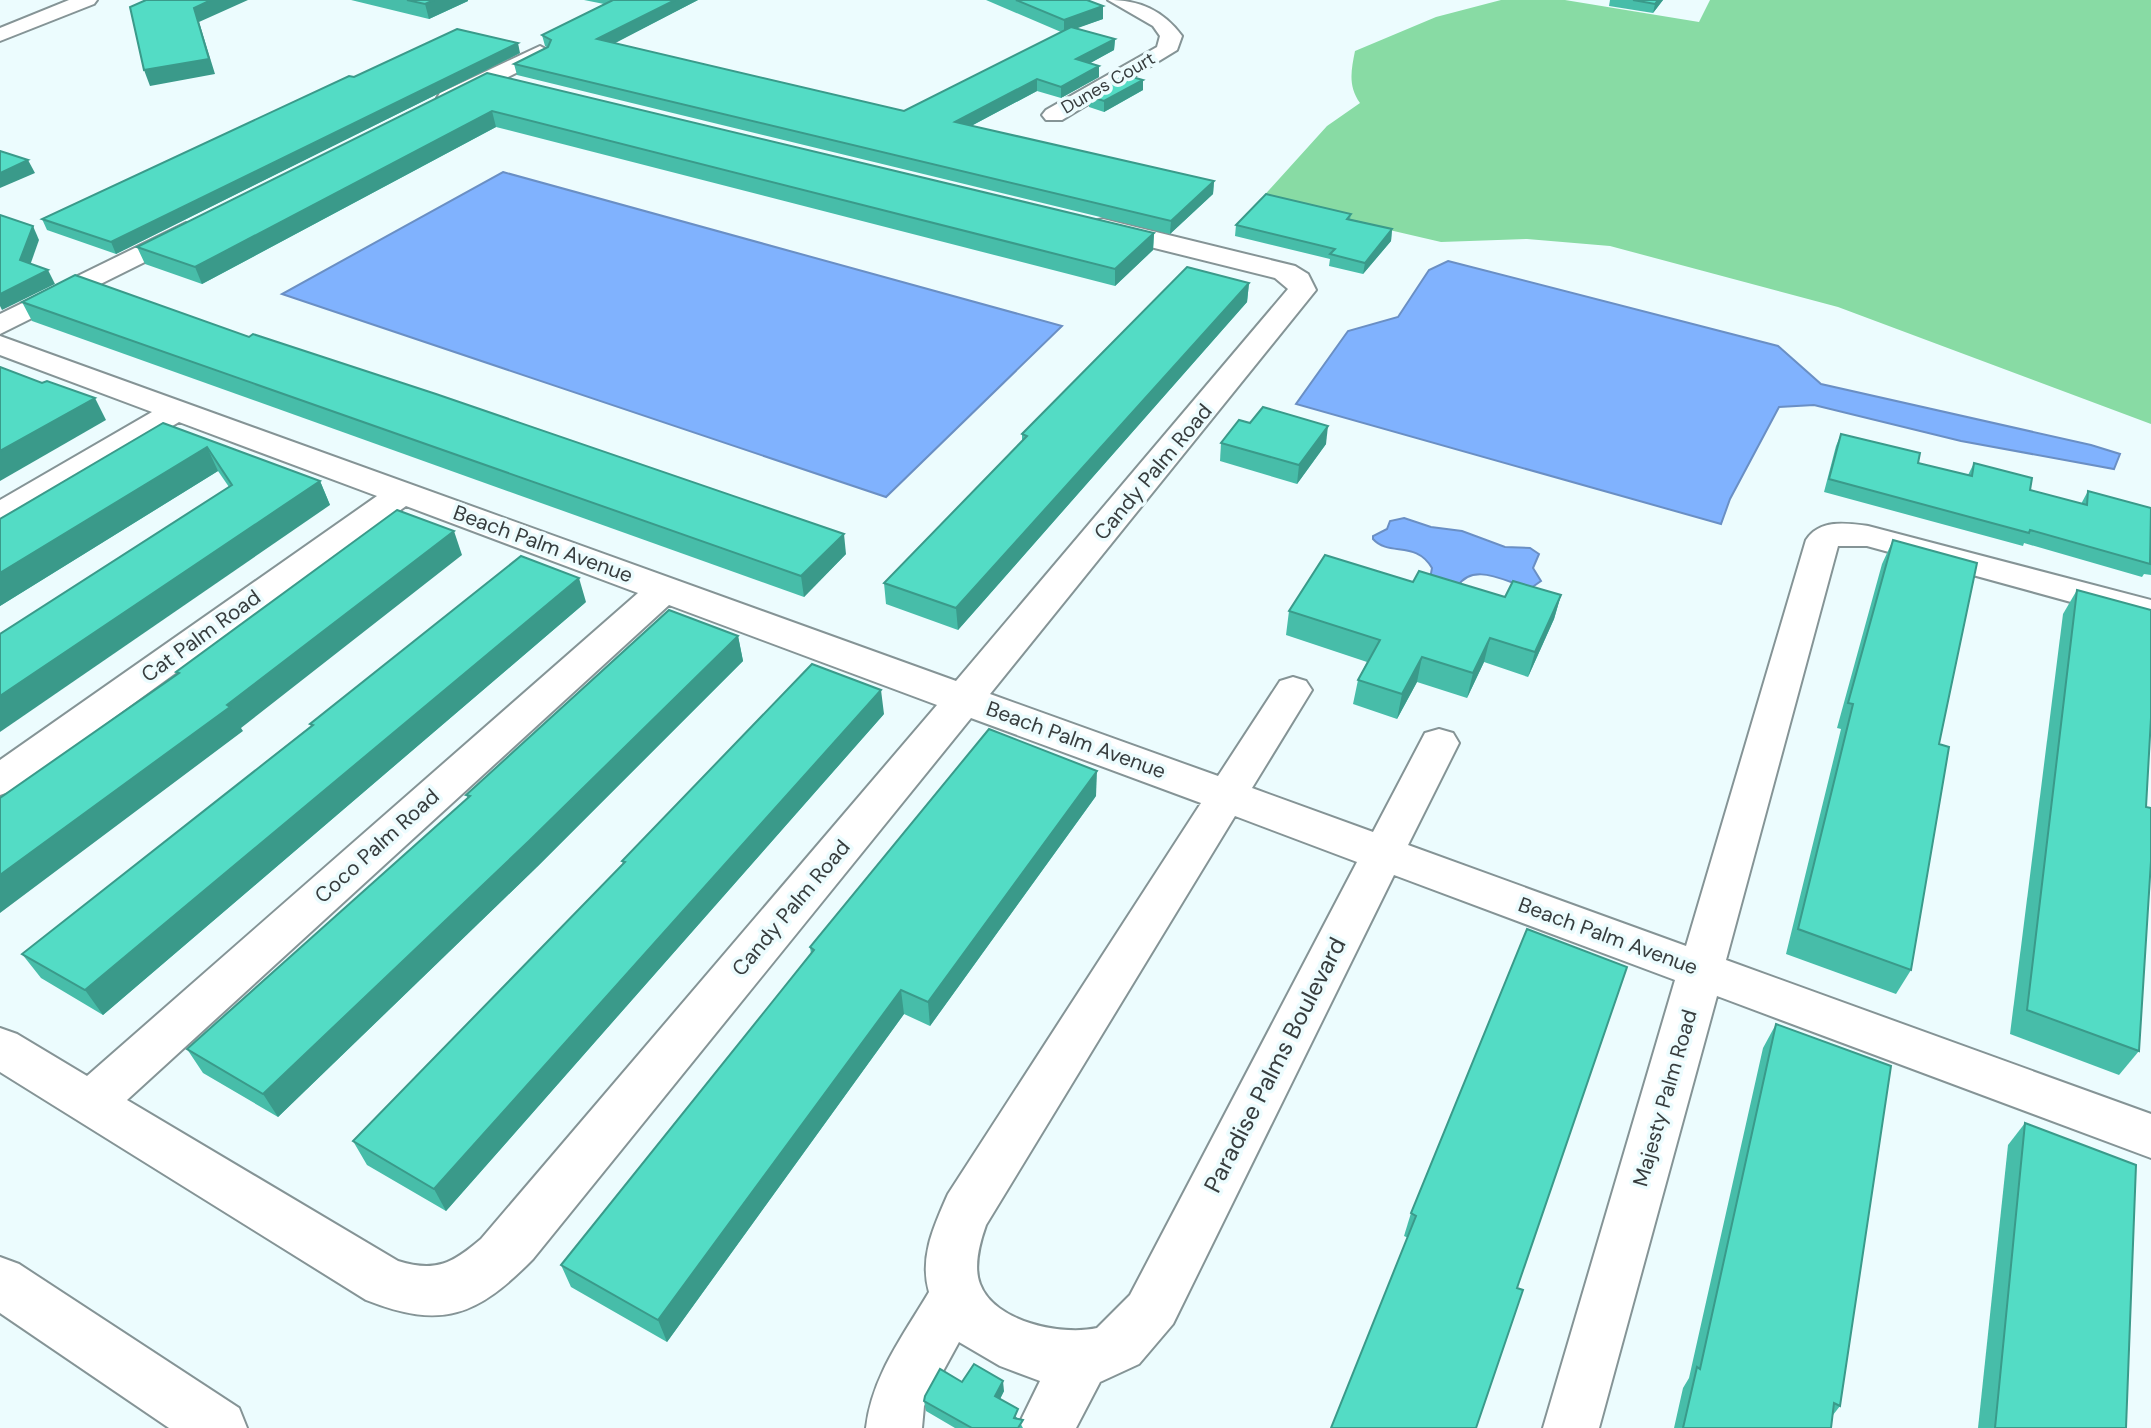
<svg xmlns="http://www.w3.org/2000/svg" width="2151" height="1428" font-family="'DM Sans',sans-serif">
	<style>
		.green { fill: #88dba4 }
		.water { fill: #80b2fe; stroke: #6a8fc4; stroke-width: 2 }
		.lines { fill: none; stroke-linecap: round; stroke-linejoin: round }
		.minor-casing { stroke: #859496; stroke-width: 4 }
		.minor { fill: #fff; fill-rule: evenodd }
		.wall { fill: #47bda9 }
		.shaded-wall { fill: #3a9a8a }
		.building { fill: #53dcc5; stroke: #3a9a8a; stroke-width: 2 }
		.labels { text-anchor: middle; stroke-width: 7; stroke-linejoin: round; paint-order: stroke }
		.far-street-label { font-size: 18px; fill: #373d3e; stroke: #ecfcfe }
		.street-label { font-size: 21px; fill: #373d3e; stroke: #ecfcfe }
		.near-street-label { font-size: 24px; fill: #373d3e; stroke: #ecfcfe }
	</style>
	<rect width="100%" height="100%" fill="#ecfcfe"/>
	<!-- green -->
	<path class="green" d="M1501,0H1565L1699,22L1710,0H2151V424L1838,307L1610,246L1527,239L1441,242L1260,200L1327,126L1360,103C1348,86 1351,71 1355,51L1436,17Z"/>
	<!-- water -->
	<g class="water">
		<path d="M503,172L1062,326L886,497L282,294Z"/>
		<path d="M1448,261L1778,346L1821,384L2091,445L2120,454L2114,469L1961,441L1814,405L1779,407L1730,499L1721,524L1296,404L1348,331L1398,317L1429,270Z"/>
		<path d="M1404,518L1431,527L1462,531L1505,547L1530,548L1539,554L1533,568L1541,581L1531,588C1508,584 1474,560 1457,587L1430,579L1432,568C1416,540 1389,557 1373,539V536L1387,529L1390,521Z"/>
	</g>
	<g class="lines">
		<defs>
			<g id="minor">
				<path d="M69,0H97L94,4L0,41V28Z"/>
				<path d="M1108,0C1139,0 1163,10 1182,36L1177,50L1062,120H1046L1042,115L1046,110L1157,47L1160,36L1153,26Z"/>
				<path d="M540,46L551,52L548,57L456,103H440L437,98L440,93Z"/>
				<path d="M1103,219L1295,266L1308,274L1316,290L990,694L1218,776L1280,681L1293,677L1306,681L1312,690L1252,788L1373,832L1425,733L1439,729L1453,733L1459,743L1408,845L1686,946L1806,540C1820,519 1846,523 1868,526L2151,600V624L1867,546H1838L1726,960L2151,1114V1158L1717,996L1599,1428H1543L1675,980L1394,875L1173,1324L1139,1364L1100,1382L1076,1428H1017L1040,1381L1000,1366L959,1342L924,1406L922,1428H866C872,1376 903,1336 929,1292C919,1257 934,1226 948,1194L1201,803L971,718L533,1259C477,1316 442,1330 366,1300L0,1072V1028L17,1034L87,1076L638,593L406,506L14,790L0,795V760L377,496L179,422L12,521L0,524V500L152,412L0,355V336L956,681L1288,289L1275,278L1094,233L1090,227L1094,221ZM669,605L937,705L481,1239C453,1263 436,1273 398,1261L127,1100ZM1235,816L1357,862L1130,1295L1097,1328C1062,1336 994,1322 980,1284C973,1266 980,1242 986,1225Z"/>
				<path d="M186,223L195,225L199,231L195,237L0,334V314Z"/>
				<path d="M0,1257L19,1264L239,1408L247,1428H169L0,1313Z"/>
			</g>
		</defs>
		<!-- minor casing -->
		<use href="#minor" class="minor-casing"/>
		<!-- minor -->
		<use href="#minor" class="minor"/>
	</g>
	<!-- wall -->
	<g class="wall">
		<path d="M351,0H468V1L429,19Z"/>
		<path d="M584,0H698L614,43L904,111L1061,32L986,0H1089H1088L1103,6V19L1076,28L1115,39L1114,50L1090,63L1099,77L1061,98L1037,91L971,126L1214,181L1213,194L1170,234L517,75L514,64L547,47L545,46L542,35L604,4Z"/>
		<path d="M1610,0H1663L1653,13L1609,6Z"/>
		<path d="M520,53L116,254L47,230L42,219L354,77Z"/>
		<path d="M487,73L1154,233L1153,250L1115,286L496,127L202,284L145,264L137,247Z"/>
		<path d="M1143,90L1104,112L1089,107V96Z"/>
		<path d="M1351,214L1350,219L1392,229L1391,241L1363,274L1329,266L1330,259L1235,236L1236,225Z"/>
		<path d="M1249,283L1247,302L958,630L886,604L884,583L1022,441V434Z"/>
		<path d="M22,302L249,337L846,554L804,597L32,321Z"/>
		<path d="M163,423L320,481L330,505L229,487L218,471L0,606V519Z"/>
		<path d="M1841,434L1918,463L1968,475L1974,463L2030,490L2081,504L2088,491L2151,508V575L2144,574L2142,577L2024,543L2023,546L1824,492L1836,446Z"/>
		<path d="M1221,443L1326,444L1297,484L1220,461Z"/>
		<path d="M1893,540L1939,744L1911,970L1896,994L1786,954L1841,729L1837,728L1882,564Z"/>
		<path d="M2077,590L2146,807L2139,1051L2119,1075L2010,1034L2063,614Z"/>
		<path d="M1561,595L1554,619L1528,677L1484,662L1467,698L1417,682L1397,719L1353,704L1358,680L1367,662L1286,635L1289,611L1505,597Z"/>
		<path d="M586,602L103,1015L41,978L22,954L311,726L310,724Z"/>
		<path d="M738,636L743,661L538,866L278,1117L203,1073L187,1049L468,798L466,795Z"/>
		<path d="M884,714L446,1211L367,1165L353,1141L623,864L622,861Z"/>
		<path d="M1096,796L930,1026L904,1014L667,1342L571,1287L561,1265L811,954L810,947Z"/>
		<path d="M1527,929L1517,1288L1404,1236L1411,1213Z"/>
		<path d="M1776,1024L1840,1406L1833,1415L1831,1428H1674L1683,1388L1689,1378L1763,1048Z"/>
		<path d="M2025,1123L2126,1428H1978L2008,1145Z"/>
		<path d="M962,1382L1004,1391L1000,1399L1018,1419L1023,1428H955L926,1411L924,1401Z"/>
	</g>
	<!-- shaded-wall -->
	<g class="shaded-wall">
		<path d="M211,0H248L199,22L215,74L150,86L144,70L194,8Z"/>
		<path d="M434,0H468V1L429,19L425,4Z"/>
		<path d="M675,0H698L600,51L597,39Z"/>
		<path d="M1658,0H1663L1653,13L1655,4Z"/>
		<path d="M1103,6V19L1064,33V20Z"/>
		<path d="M1115,39L1114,50L1076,71V59Z"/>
		<path d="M518,43L520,53L116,254L111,242Z"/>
		<path d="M1099,66V77L1061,98V87Z"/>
		<path d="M1037,79V91L956,134L955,122Z"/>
		<path d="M1143,80V90L1104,112V101Z"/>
		<path d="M492,111L496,127L202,284L195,267Z"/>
		<path d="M28,160L35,173L0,188V173Z"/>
		<path d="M1214,181L1213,194L1170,234L1171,221Z"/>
		<path d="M33,226L39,240L27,274L20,260Z"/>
		<path d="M1392,229L1391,241L1363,274L1365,263Z"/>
		<path d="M1154,233L1153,250L1115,286V269Z"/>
		<path d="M48,270L55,284L2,310L0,306V294Z"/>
		<path d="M1249,283L1247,302L958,630L956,608Z"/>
		<path d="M95,398L106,420L0,481V451Z"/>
		<path d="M1328,426L1326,444L1297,484L1299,465Z"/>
		<path d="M207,447L218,471L0,606V573Z"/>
		<path d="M320,481L330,505L0,732V696Z"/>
		<path d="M454,531L462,555L241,728L243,731L0,913V875L227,705Z"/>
		<path d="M844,534L846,554L804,597L801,576Z"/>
		<path d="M579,578L586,602L103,1015L85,990Z"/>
		<path d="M1561,595L1554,619L1528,677L1535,652Z"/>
		<path d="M738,636L743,661L538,866L278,1117L263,1094Z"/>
		<path d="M1490,638L1484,662L1467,698L1473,673Z"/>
		<path d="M1422,657L1417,682L1397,719L1402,694Z"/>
		<path d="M881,690L884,714L446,1211L434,1189Z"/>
		<path d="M1097,771L1096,796L930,1026L928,1002Z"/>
		<path d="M901,990L904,1014L667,1342L658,1320Z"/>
		<path d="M1003,1381L1004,1391L996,1407L995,1396Z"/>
	</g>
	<!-- building -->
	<g class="building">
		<path d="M146,0H211L194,8L209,59L144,70L130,7Z"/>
		<path d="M407,0H434L425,4Z"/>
		<path d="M613,0H675L597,39L904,111L1071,27L1115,39L1076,59L1099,66L1061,87L1037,79L955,122L1214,181L1171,221L514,64L548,47L551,40L542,35Z"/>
		<path d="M1016,0H1087L1103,6L1064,20Z"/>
		<path d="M1633,0H1658L1655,4Z"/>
		<path d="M457,29L518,43L111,242L42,219L349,76L354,77Z"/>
		<path d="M487,73L1154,233L1115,269L492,111L195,267L137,247Z"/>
		<path d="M1125,75L1143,80L1104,101L1089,96Z"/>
		<path d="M0,151L28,160L0,173Z"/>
		<path d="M1266,194L1351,214L1347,219L1392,229L1365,263L1330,254L1335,249L1236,225Z"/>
		<path d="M0,215L33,226L20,260L48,270L0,294Z"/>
		<path d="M1187,267L1249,283L956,608L884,583L1027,436L1022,434Z"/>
		<path d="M75,275L249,337L253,334L436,394L844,534L801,576L22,302Z"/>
		<path d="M0,367L42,383L47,381L95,398L0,451Z"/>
		<path d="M1263,407L1328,426L1299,465L1221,443L1239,420L1250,423Z"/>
		<path d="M163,423L320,481L0,696V634L232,485L207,447L0,573V519Z"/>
		<path d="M1841,434L1920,453L1918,463L1972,476L1974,463L2032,478L2030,490L2087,505L2088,491L2151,508L2150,564L2030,530L2029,533L1829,479Z"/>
		<path d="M397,510L454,531L227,705L230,707L0,875V798L179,673L176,672Z"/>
		<path d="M1893,540L1977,563L1939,744L1949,747L1911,970L1798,929L1853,704L1848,703Z"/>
		<path d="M1325,555L1413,582L1419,571L1505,597L1513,581L1561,595L1535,652L1490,638L1473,673L1422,657L1402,694L1358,680L1380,640L1289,611Z"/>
		<path d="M521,556L579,578L85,990L22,954L313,725L310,724Z"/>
		<path d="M2077,590L2151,610V718L2146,807L2151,808V861L2139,1051L2027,1010Z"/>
		<path d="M669,610L738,636L529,841L263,1094L187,1049L470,796L466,795Z"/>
		<path d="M812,664L881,690L434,1189L353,1141L625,862L622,861Z"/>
		<path d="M989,729L1097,771L928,1002L901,990L658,1320L561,1265L814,950L810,947Z"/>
		<path d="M1527,929L1627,967L1517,1288L1523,1290L1476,1428H1331L1416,1216L1411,1213Z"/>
		<path d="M1776,1024L1891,1066L1840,1406L1834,1403L1831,1428H1683L1697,1367L1700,1369Z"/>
		<path d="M2025,1123L2136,1165L2126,1428H1995Z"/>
		<path d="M974,1364L1003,1381L995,1396L1018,1409L1014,1418L1023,1420L1018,1428H972L924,1401L925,1396L940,1369L962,1382Z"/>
	</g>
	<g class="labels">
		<!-- far-street labels -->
		<g class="far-street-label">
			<text transform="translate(1108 83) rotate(-30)" y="6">Dunes Court</text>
		</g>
		<!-- street labels -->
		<g class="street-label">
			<text transform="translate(1153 472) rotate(-50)" y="7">Candy Palm Road</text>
			<text transform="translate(543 544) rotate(20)" y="7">Beach Palm Avenue</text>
			<text transform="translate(201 636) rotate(-36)" y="7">Cat Palm Road</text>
			<text transform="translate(1076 740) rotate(20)" y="7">Beach Palm Avenue</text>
			<text transform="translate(377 846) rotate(-42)" y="7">Coco Palm Road</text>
			<text transform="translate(791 908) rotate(-50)" y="7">Candy Palm Road</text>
			<text transform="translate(1608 936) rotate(20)" y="7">Beach Palm Avenue</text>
			<text transform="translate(1665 1098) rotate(-74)" y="7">Majesty Palm Road</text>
		</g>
		<!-- near-street labels -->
		<g class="near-street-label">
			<text transform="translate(1275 1065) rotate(-63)" y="8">Paradise Palms Boulevard</text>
		</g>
	</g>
</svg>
